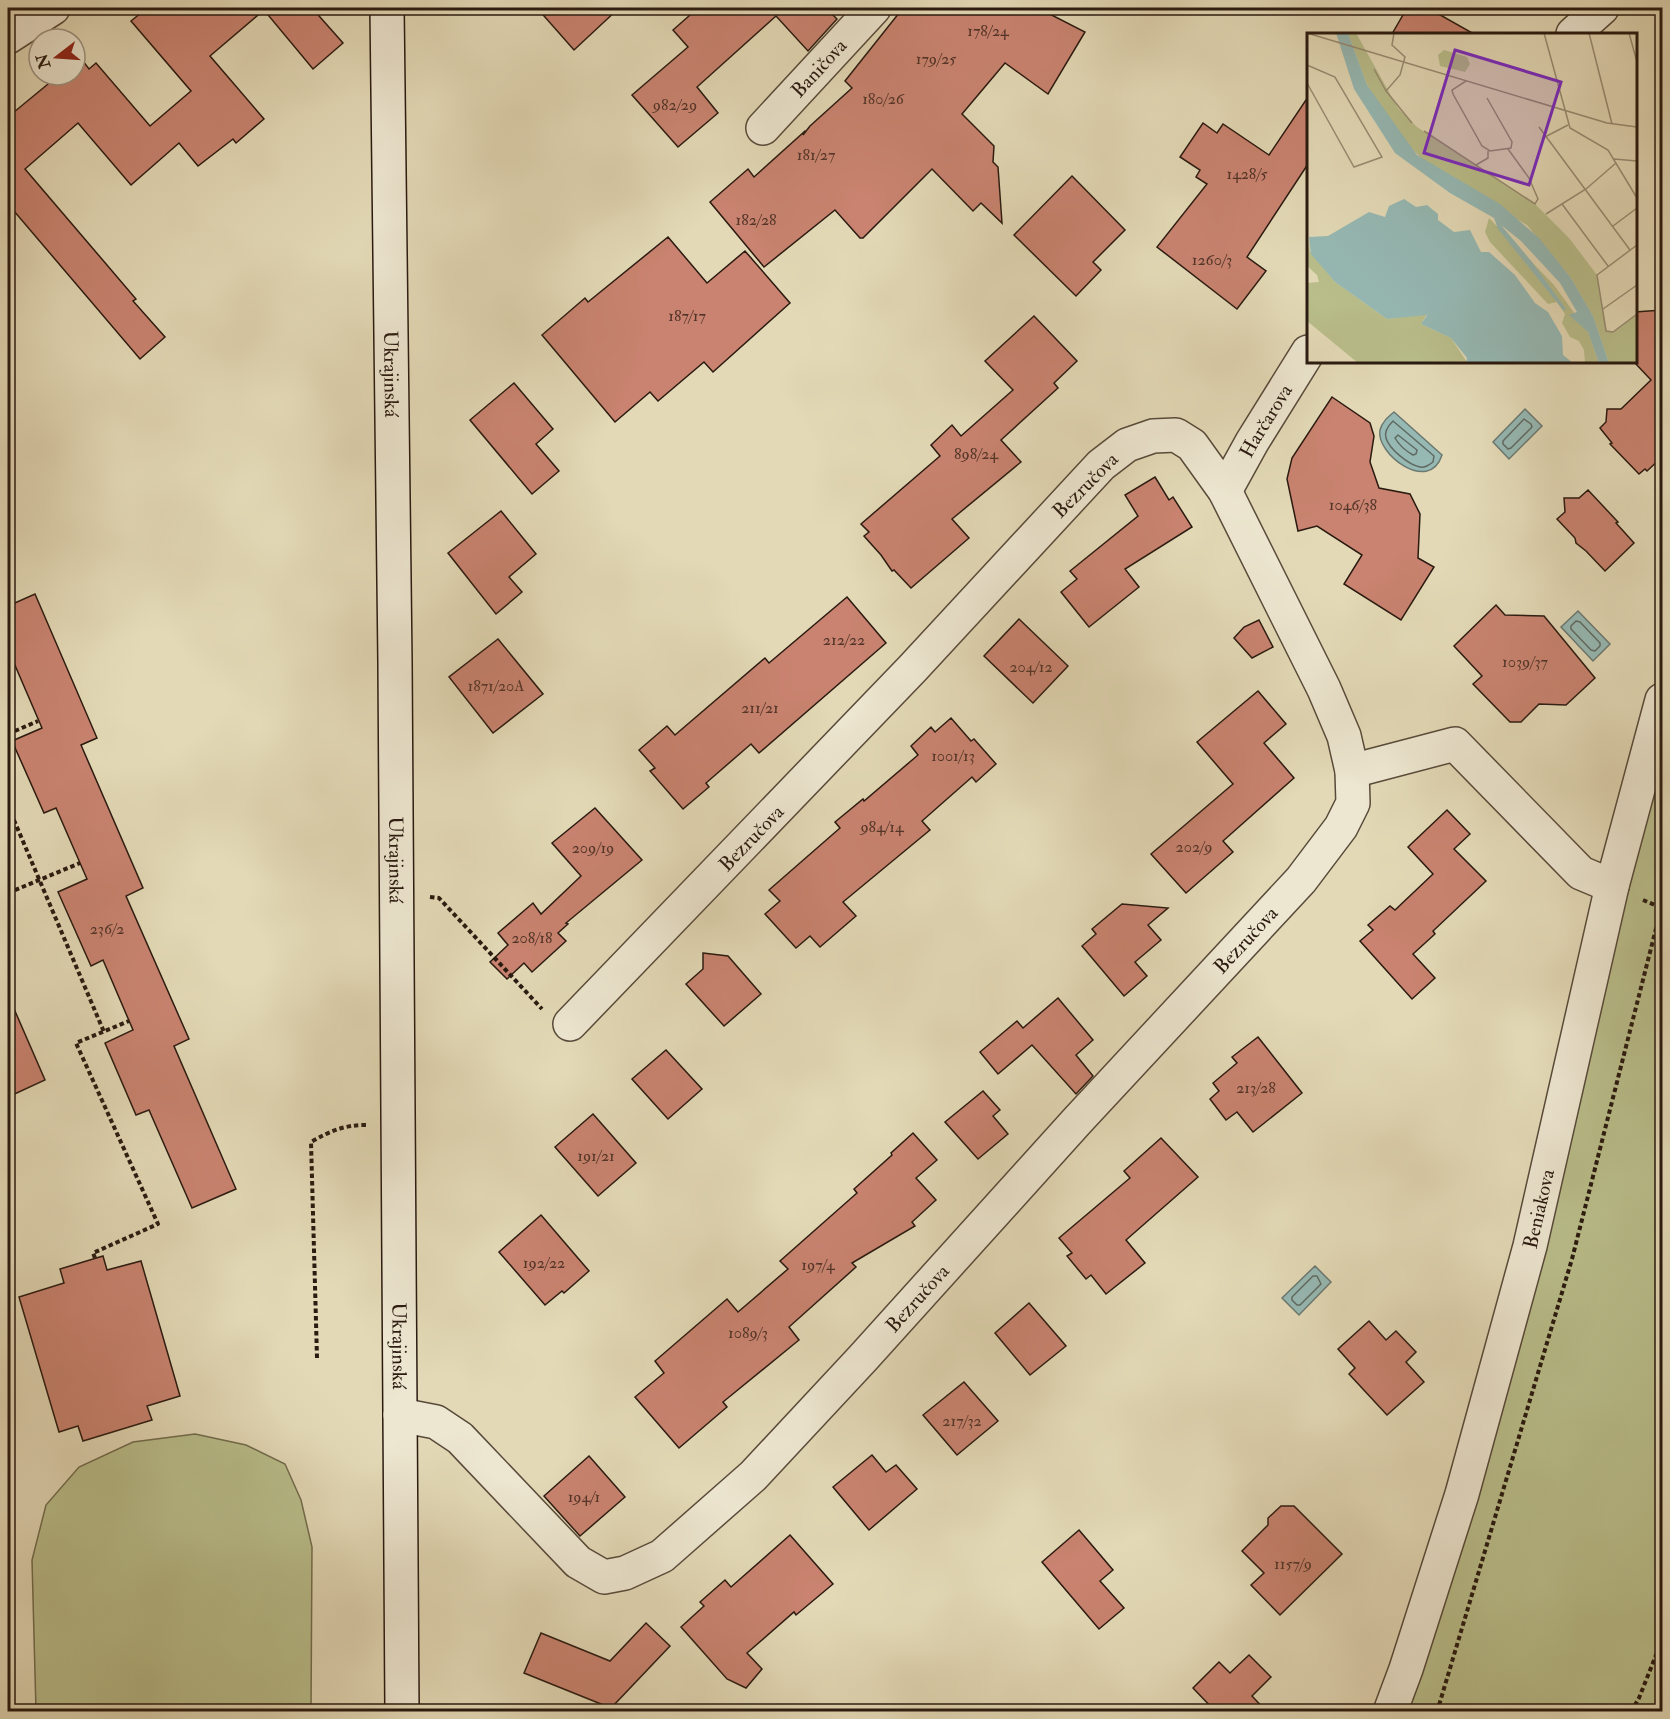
<svg xmlns="http://www.w3.org/2000/svg" width="1670" height="1719" font-family="'IM FELL Double Pica',serif">
	<style>
		.green { fill: #b9be8b; stroke: #726c4e; stroke-width: 1.5 }
		.water { fill: #96b9b4; stroke: #6b7972; stroke-width: 1.5 }
		.lines { fill: none; stroke-linecap: round; stroke-linejoin: round }
		.shore { stroke: #606a62; stroke-width: 1.5 }
		.building { fill: #c98370; stroke: #2a1a10; stroke-width: 1.5 }
		.street-casing { stroke: #584a3a; stroke-width: 36 }
		.secondary-casing { stroke: #2a1a10; stroke-width: 36 }
		.path { stroke: #2a1a10; stroke-width: 4; stroke-dasharray: 4.5 3; stroke-linecap: butt }
		.street { stroke: #ede6d0; stroke-width: 33 }
		.secondary { stroke: #ede6d0; stroke-width: 33 }
		.labels { text-anchor: middle; stroke-width: 6; stroke-linejoin: round; paint-order: stroke }
		.number-label { font-size: 16px; fill: #523428 }
		.street-label { font-size: 20px; fill: #2a1a10; stroke: #ede6d0 }
		.inset-road { fill: none; stroke: #998d74; stroke-width: 1.5 }
		.view { fill: #7b2cbf; fill-opacity: 0.15; stroke: #7b2cbf; stroke-width: 3 }
		.inset-edge { fill: none; stroke: #2a1a10; stroke-width: 3 }
	</style>
	<rect width="100%" height="100%" fill="#e3d9b6"/>
	<filter id="stains"><feTurbulence type="fractalNoise" baseFrequency=".00333" numOctaves="4"/><feColorMatrix values="0 0 0 0 .2 0 0 0 0 .09 0 0 0 0 .02 0 0 0 .5 -.17"/></filter>
	<radialGradient id="worn" r=".72"><stop offset=".6" stop-color="#630" stop-opacity="0"/><stop offset="1" stop-color="#630" stop-opacity=".3"/></radialGradient>
	<!-- green -->
	<g class="green">
		<path d="M1662,700V1711L1390,1712Z"/>
		<path d="M195,1434L246,1445L285,1464L301,1500L312,1547L311,1711H36L32,1560L46,1505L79,1467L133,1442Z"/>
	</g>
	<!-- water -->
	<g class="water">
		<path d="M1525,409L1542,426L1509,459L1493,442Z"/>
		<path d="M1394,412L1442,455C1429,495 1375,453 1380,430C1382,422 1388,417 1394,412Z"/>
		<path d="M1578,611L1610,644L1593,661L1561,627Z"/>
		<path d="M1315,1266L1331,1282L1299,1315L1282,1298Z"/>
	</g>
	<g class="lines">
		<!-- shore -->
		<g class="shore">
			<path d="M1524,419L1531,424L1532,427L1511,448L1508,449L1503,444V441Z"/>
			<path d="M1393,421L1434,456L1433,462C1429,465 1425,468 1420,467C1409,465 1389,449 1386,438C1384,432 1389,425 1393,421Z"/>
			<path d="M1398,435L1417,450L1416,454L1413,455C1406,451 1399,445 1395,438Z"/>
			<path d="M1576,621L1580,622L1600,643V646L1595,651L1591,650L1571,629V626Z"/>
			<path d="M1313,1276H1317L1321,1284L1300,1305H1297L1292,1300V1297Z"/>
		</g>
	</g>
	<!-- building -->
	<g class="building">
		<path d="M147,8H312L343,43L313,69L264,10L210,56L264,119L236,143L233,139L198,166L179,143L131,185L78,123L25,169L136,299L133,301L165,337L140,359L8,204V117L59,75H75V61L80,57L89,69L96,63L150,126L191,91L131,21Z"/>
		<path d="M537,8H619L574,50Z"/>
		<path d="M698,8H826L837,19L808,51L776,16L697,87L718,113L678,147L632,95L688,47L673,30Z"/>
		<path d="M903,8H1038L1085,32L1048,94L1005,63L962,114L994,146L993,162L998,167L1002,223L981,203L973,211L932,169L863,238H860L835,210L764,267L710,202L748,169L754,177L804,132L803,135L810,126L852,88L845,81Z"/>
		<path d="M1407,8H1428L1474,34H1392Z"/>
		<path d="M1308,97V164L1247,257L1266,271L1237,309L1157,247L1207,184L1196,177L1200,170L1180,157L1203,123L1217,133L1223,124L1269,155Z"/>
		<path d="M1072,176L1125,230L1093,262L1101,270L1076,296L1014,235Z"/>
		<path d="M668,237L707,283L745,251L790,303L713,372L704,362L658,401L650,392L615,422L542,335L585,298L588,302Z"/>
		<path d="M1662,310V457L1647,471L1645,469L1639,474L1610,444L1612,443L1600,428L1606,422L1607,409H1621L1651,380L1635,363V312Z"/>
		<path d="M1034,316L1077,361L1054,383L1058,388L1001,440L1021,462L952,519L969,538L911,588L894,570L892,571L881,555L864,536L869,532L861,524L940,456L931,445L952,425L961,436L1013,390L985,361Z"/>
		<path d="M514,383L553,429L536,444L559,471L532,494L470,420Z"/>
		<path d="M1332,397L1370,423L1374,436L1370,462L1379,488L1410,494L1420,514L1418,558L1434,567L1401,620L1344,584L1362,555L1317,526L1298,531L1287,479L1292,458Z"/>
		<path d="M1155,477L1169,500L1173,497L1192,527L1125,569L1139,587L1089,627L1061,592L1077,579L1070,571L1138,516L1125,495Z"/>
		<path d="M1588,490L1618,522L1616,523L1634,543L1605,571L1586,551L1576,543L1575,538L1557,519L1565,512L1564,498H1579Z"/>
		<path d="M501,511L536,554L509,577L522,592L496,614L448,553Z"/>
		<path d="M35,594L97,738L81,745L143,888L126,896L189,1039L174,1046L236,1189L192,1208L149,1110L136,1115L105,1043L133,1030L103,960L91,966L58,892L87,879L56,808L44,813L12,741L42,728L8,649V606Z"/>
		<path d="M847,597L886,643L759,753L751,744L706,783L709,787L683,809L650,771L655,768L639,750L667,726L675,735L765,658L769,663Z"/>
		<path d="M1496,605L1505,615L1544,616L1595,678L1566,705L1539,704L1521,722H1510L1473,684L1482,676L1454,646Z"/>
		<path d="M1019,619L1068,666L1033,703L984,656Z"/>
		<path d="M1259,620L1273,647L1252,658L1234,638L1244,627Z"/>
		<path d="M498,639L543,694L493,733L449,677Z"/>
		<path d="M1258,691L1286,724L1264,743L1294,778L1223,841L1233,852L1186,893L1151,854L1233,784L1197,742Z"/>
		<path d="M951,718L971,741L974,739L996,764L976,782L972,777L922,821L930,830L843,902L856,916L820,947L810,936L796,948L765,914L780,901L769,890L840,828L835,822L863,799L864,801L918,755L911,746L931,727L935,732Z"/>
		<path d="M595,808L642,860L566,923L568,924L558,933L566,941L532,972L524,963L507,979L490,962L508,945L498,933L533,903L541,914L581,876L552,843Z"/>
		<path d="M1447,810L1470,834L1454,849L1486,881L1433,931L1435,934L1413,954L1435,978L1412,999L1360,941L1373,930L1368,925L1390,906L1395,910L1433,874L1408,847Z"/>
		<path d="M1122,904L1168,908L1148,925L1161,940L1135,962L1147,976L1124,996L1082,946L1096,934L1092,929Z"/>
		<path d="M703,953L728,956L761,994L724,1026L686,984L703,969Z"/>
		<path d="M8,995L45,1080L8,1097Z"/>
		<path d="M1058,998L1093,1040L1076,1055L1093,1076L1076,1094L1032,1045L998,1074L980,1052L1017,1021L1023,1028Z"/>
		<path d="M1258,1037L1302,1093L1253,1132L1237,1112L1226,1120L1210,1099L1219,1091L1213,1083L1237,1063L1232,1057Z"/>
		<path d="M666,1050L702,1089L668,1119L632,1079Z"/>
		<path d="M983,1091L1000,1110L993,1116L1008,1134L978,1159L945,1122Z"/>
		<path d="M593,1114L636,1163L598,1196L555,1147Z"/>
		<path d="M913,1133L937,1160L916,1178L936,1200L912,1222L915,1226L852,1263L856,1267L789,1327L799,1340L723,1402L727,1407L679,1448L635,1397L664,1373L655,1361L727,1299L738,1312L788,1269L780,1261L857,1193L854,1189L892,1155L891,1153Z"/>
		<path d="M1161,1138L1198,1177L1126,1240L1145,1263L1106,1294L1091,1275L1086,1279L1067,1256L1072,1253L1059,1238L1130,1178L1124,1171Z"/>
		<path d="M541,1215L589,1271L564,1293L562,1291L545,1305L499,1252Z"/>
		<path d="M103,1256L107,1270L141,1261L180,1396L147,1406L152,1420L83,1441L78,1426L59,1432L19,1297L64,1283L60,1269Z"/>
		<path d="M1029,1303L1066,1346L1030,1375L995,1333Z"/>
		<path d="M1369,1321L1386,1340L1396,1331L1416,1352L1406,1362L1424,1382L1387,1415L1349,1374L1355,1368L1338,1349Z"/>
		<path d="M964,1382L998,1421L957,1455L923,1415Z"/>
		<path d="M872,1455L886,1472L896,1465L917,1489L869,1530L833,1487Z"/>
		<path d="M589,1456L625,1497L580,1536L544,1496Z"/>
		<path d="M1281,1506H1294L1342,1554L1280,1615L1251,1585L1264,1573L1242,1551L1268,1525V1518Z"/>
		<path d="M1079,1530L1113,1570L1100,1581L1124,1608L1099,1629L1042,1562Z"/>
		<path d="M790,1535L833,1584L796,1615L794,1612L747,1653L762,1669L746,1688L727,1679L681,1627L704,1606L700,1602L725,1580L731,1587Z"/>
		<path d="M646,1623L670,1646L611,1708L524,1673L541,1633L610,1661Z"/>
		<path d="M1249,1655L1271,1677L1252,1696L1267,1712H1216L1193,1688L1219,1662L1230,1673Z"/>
	</g>
	<g class="lines">
		<defs>
			<g id="street">
				<path d="M1573,34L1602,8"/>
				<path d="M8,37L53,8"/>
				<path id="s1" d="M763,128L874,8"/>
				<path id="s2" d="M1225,491L1252,442L1308,352"/>
				<path d="M1352,771L1455,744L1581,873L1612,886"/>
				<path id="s3" d="M400,1415L436,1422L460,1438L578,1562L604,1577L625,1573L662,1556L753,1476L863,1358L1077,1121L1301,880L1341,827L1353,803L1352,771L1344,736L1324,689L1225,491L1192,445L1176,435L1153,436L1127,445L1101,465L912,669L570,1024"/>
				<path id="s4" d="M1390,1712L1406,1669L1462,1494L1530,1246L1612,886L1662,700"/>
			</g>
			<g id="secondary">
				<path id="s5" d="M387,8L395,662L402,1712"/>
			</g>
		</defs>
		<!-- street casing -->
		<use href="#street" class="street-casing"/>
		<!-- secondary casing -->
		<use href="#secondary" class="secondary-casing"/>
		<!-- path -->
		<g class="path">
			<path d="M8,734L38,721"/>
			<path d="M8,806L104,1032"/>
			<path d="M8,893L80,863"/>
			<path d="M430,897L439,898L542,1009"/>
			<path d="M1643,900L1662,908"/>
			<path d="M95,1258L93,1253L158,1224L76,1043L129,1021"/>
			<path d="M317,1358L311,1142C330,1131 344,1125 366,1125"/>
			<path d="M1437,1712L1572,1259L1662,905"/>
			<path d="M1631,1712L1639,1698L1662,1640"/>
		</g>
		<!-- street -->
		<use href="#street" class="street"/>
		<!-- secondary -->
		<use href="#secondary" class="secondary"/>
	</g>
	<g class="labels">
		<!-- number labels -->
		<g class="number-label">
			<text x="988" y="36">178/24</text>
			<text x="936" y="64">179/25</text>
			<text x="883" y="104">180/26</text>
			<text x="675" y="110">982/29</text>
			<text x="816" y="160">181/27</text>
			<text x="1247" y="179">1428/5</text>
			<text x="756" y="225">182/28</text>
			<text x="1212" y="265">1260/3</text>
			<text x="687" y="321">187/17</text>
			<text x="976" y="459">898/24</text>
			<text x="1353" y="510">1046/38</text>
			<text x="844" y="645">212/22</text>
			<text x="1525" y="667">1039/37</text>
			<text x="1031" y="672">204/12</text>
			<text x="496" y="691">1871/20A</text>
			<text x="760" y="713">211/21</text>
			<text x="953" y="761">1001/13</text>
			<text x="882" y="832">984/14</text>
			<text x="1194" y="852">202/9</text>
			<text x="593" y="853">209/19</text>
			<text x="107" y="934">236/2</text>
			<text x="532" y="943">208/18</text>
			<text x="1256" y="1093">213/28</text>
			<text x="596" y="1161">191/21</text>
			<text x="544" y="1268">192/22</text>
			<text x="818" y="1270">197/4</text>
			<text x="748" y="1338">1089/3</text>
			<text x="962" y="1426">217/32</text>
			<text x="584" y="1502">194/1</text>
			<text x="1293" y="1569">1157/9</text>
		</g>
		<!-- street labels -->
		<g class="street-label">
			<text dy="7" stroke="none"><textPath href="#s1" startOffset="82">Baničova</textPath></text>
			<text dy="7" stroke="none"><textPath href="#s5" startOffset="366">Ukrajinská</textPath></text>
			<text dy="7" stroke="none"><textPath href="#s2" startOffset="81">Harčarova</textPath></text>
			<text transform="translate(1085 485) rotate(-45)" y="7">Bezručova</text>
			<text transform="translate(751 838) rotate(-46)" y="7">Bezručova</text>
			<text dy="7" stroke="none"><textPath href="#s5" startOffset="852">Ukrajinská</textPath></text>
			<text dy="7" stroke="none"><textPath href="#s3" startOffset="1178">Bezručova</textPath></text>
			<text dy="7" stroke="none"><textPath href="#s4" startOffset="525">Beniakova</textPath></text>
			<text dy="7" stroke="none"><textPath href="#s3" startOffset="692">Bezručova</textPath></text>
			<text dy="7" stroke="none"><textPath href="#s5" startOffset="1338">Ukrajinská</textPath></text>
		</g>
	</g>
	<!-- overview -->
	<g transform="translate(1307 33)">
		<rect width="330" height="330" fill="#e3d9b6"/>
		<path d="M41,0H49L91,75L110,94L228,171L262,205L290,242L300,298L306,299L330,281V330H302L286,283L264,245L220,192L121,132L96,107L60,52ZM137,17L160,24L163,31L158,39L133,33L131,22ZM182,185L247,252L281,299L292,330H278L277,317L272,308L263,304L255,290L258,281L250,269L241,271L183,209L178,199ZM2,205L3,218L28,249L80,286L120,281L114,291L144,305L160,329L51,330L0,288V250L12,249L10,242L0,233Z" fill="#b9be8b"/>
		<path d="M29,0H41L60,52L110,122L193,171L232,205L264,245L286,283L302,330H292L281,299L262,282L270,279L253,250L214,208L194,192L225,229L259,276L257,278L191,196L187,185L143,160L88,120L47,56ZM97,166L109,174L120,172L131,181V187L147,199L163,197L174,219H182L208,242L228,270L241,279L255,303L256,322L266,330H159L160,325L144,305L114,291L120,282L80,286L28,249L4,221L2,204L21,203L62,179L78,184L82,173Z" fill="#96b9b4"/>
		<path class="inset-road" d="M0,0L300,90L330,94M237,0L263,95L301,117L330,165M282,0L305,91M282,0H322M322,0L330,29M0,32L28,44L75,124L47,134L0,50M67,36L79,58L93,42L98,24L85,12L87,0M159,48L145,57L146,61L175,113L183,118L204,115L205,109L180,65M79,58L105,90M232,94L323,217M117,98L228,171L231,166L222,145L201,116M238,104L261,92M307,126L330,128M169,132L181,125V118M255,171L301,233M239,181L279,156L309,130M306,193L330,175M330,212L290,242L299,298L306,299L330,281M296,276L330,252"/>
		<path class="view" d="M148,17L254,49L222,152L117,120Z"/>
		<rect width="330" height="330" class="inset-edge"/>
	</g>
	<!-- margin -->
	<rect width="1670" height="1719" fill="none" stroke="#e3d9b6" stroke-width="30"/>
	<rect x="9" y="9" width="1652" height="1701" fill="none" stroke="#2a1a10" stroke-width="3"/>
	<rect x="15" y="15" width="1640" height="1689" fill="none" stroke="#2a1a10" stroke-width="1.5"/>
	<!-- north arrow -->
	<g transform="translate(57 57) rotate(253)"><circle r="28" fill="#ede6d0" stroke="#9f9483" stroke-width="1.5"/>
	<path d="M0-4.5L10 22L0 15L-10 22Z" fill="#8f2418"/>
	<text y="-9" font-size="16" font-weight="bold" text-anchor="middle" fill="#2a1a10">N</text>
	</g>
	<rect width="100%" height="100%" filter="url(#stains)"/>
	<rect width="100%" height="100%" fill="url(#worn)"/>
</svg>
